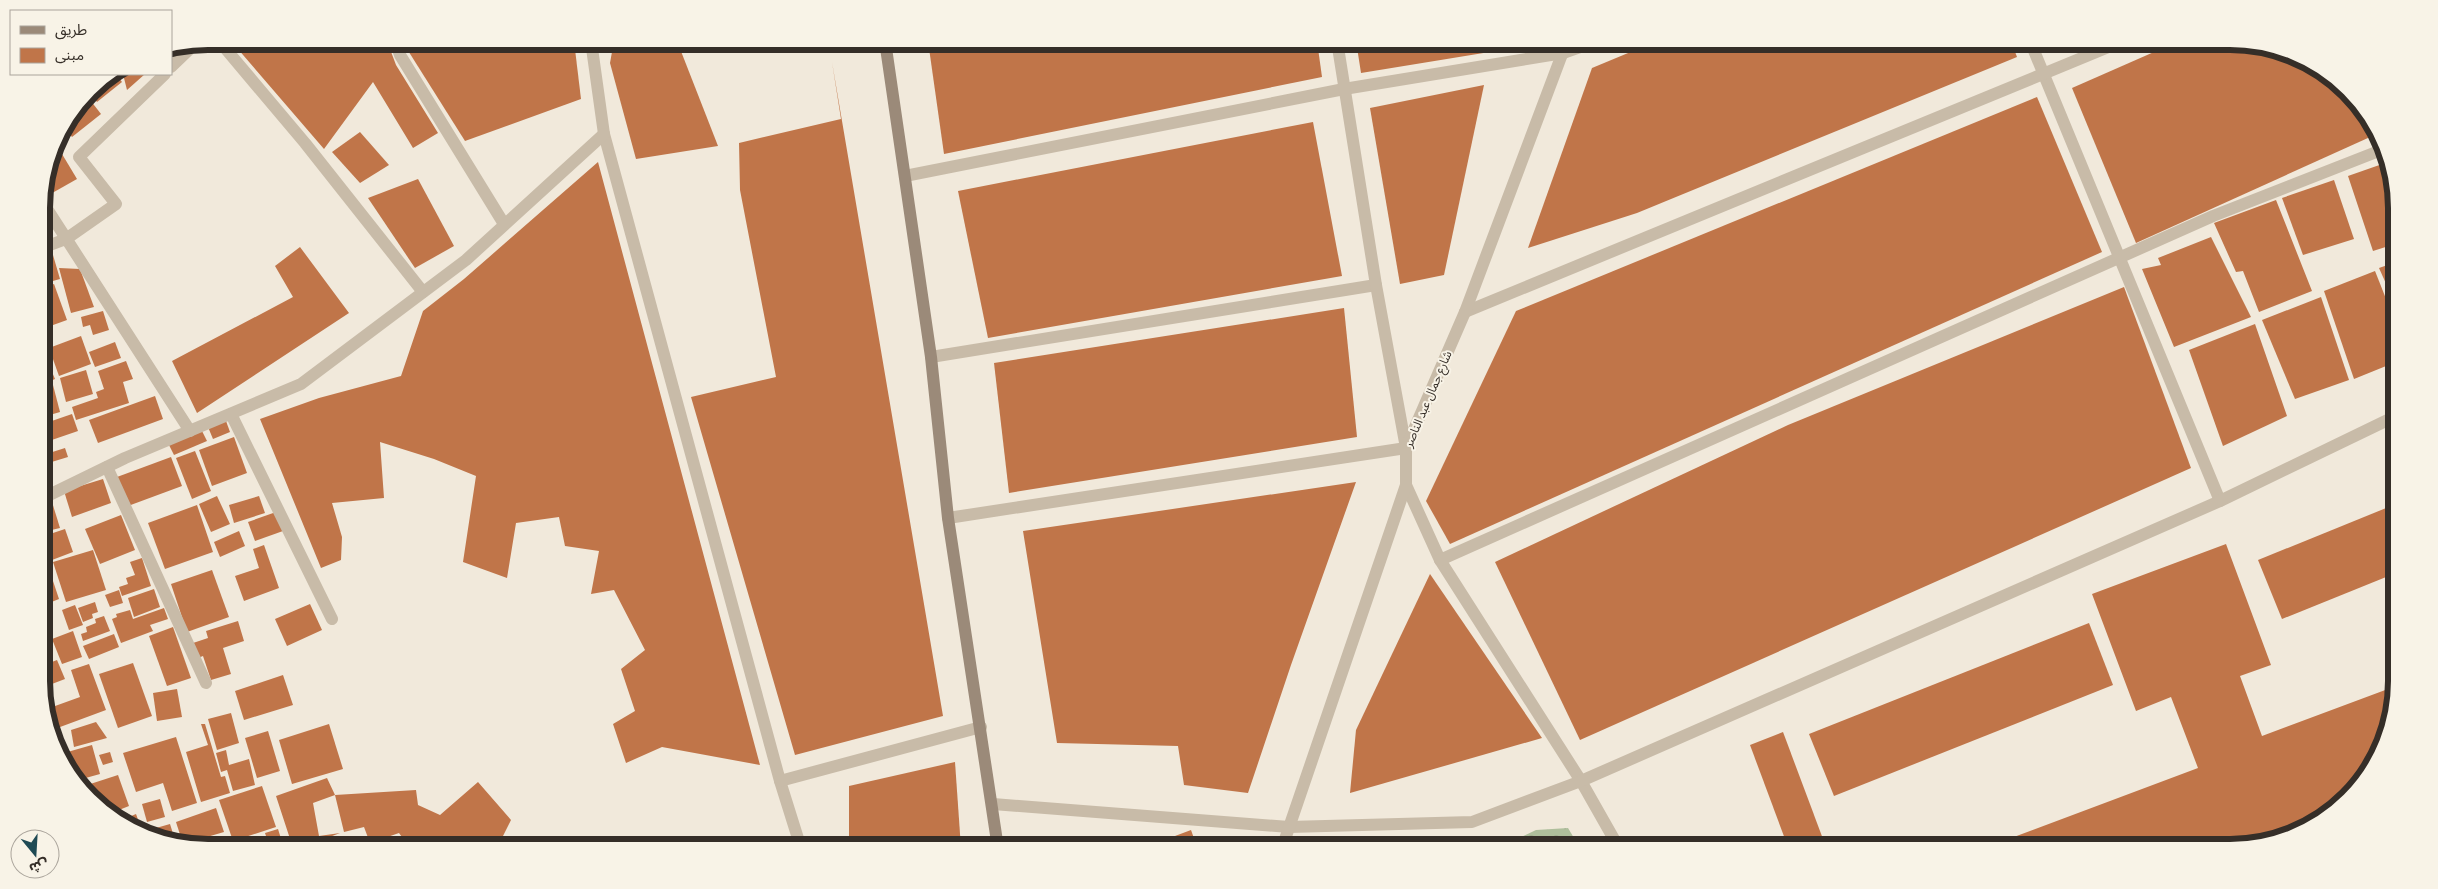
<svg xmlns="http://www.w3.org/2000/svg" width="2438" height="889" font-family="'Fira Sans Condensed','Noto Sans Arabic',sans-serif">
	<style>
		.forest { fill: url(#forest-crowns) }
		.building { fill: #c07549 }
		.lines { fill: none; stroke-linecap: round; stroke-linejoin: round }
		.service { stroke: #c8bba8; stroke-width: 12 }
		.minor { stroke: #c8bba8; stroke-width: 12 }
		.secondary { stroke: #9b8a79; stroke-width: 12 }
		.labels { text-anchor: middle; stroke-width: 4; stroke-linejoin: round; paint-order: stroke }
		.street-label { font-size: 12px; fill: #352e28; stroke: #f8f3e7 }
		.rim { fill: none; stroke: #352e28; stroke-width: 6 }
	</style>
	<defs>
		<pattern id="forest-crowns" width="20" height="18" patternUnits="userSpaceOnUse" patternTransform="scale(1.25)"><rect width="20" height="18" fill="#afbf9c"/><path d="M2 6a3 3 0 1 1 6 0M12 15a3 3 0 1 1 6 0" fill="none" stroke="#8f9c7f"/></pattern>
	</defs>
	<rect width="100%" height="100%" fill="#f1e9db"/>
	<!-- forest -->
	<path class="forest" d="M1568,828L1580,848H1498L1536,830Z"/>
	<!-- building -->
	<g class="building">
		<path d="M231,41H387L396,65L438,133L413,148L373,82L324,149Z"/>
		<path d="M404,41H574L581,99L465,141L407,49Z"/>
		<path d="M614,41H677L718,146L636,159L610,63Z"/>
		<path d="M928,41H1317L1322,77L944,154Z"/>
		<path d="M1356,41H1510L1508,49L1361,73Z"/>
		<path d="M1657,41H2011L2017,57L1637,213L1528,248L1592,68Z"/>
		<path d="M2179,41H2230L2283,50L2356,98L2379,133L2136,243L2072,88Z"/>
		<path d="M832,62L943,716L795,755L691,397L776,377L740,190L739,143L841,119Z"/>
		<path d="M112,74H116L122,82L97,102L90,93L98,83Z"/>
		<path d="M123,74H145L127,90Z"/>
		<path d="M1484,85L1444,275L1400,284L1370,108Z"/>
		<path d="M87,96L101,114L72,137L64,127Z"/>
		<path d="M2037,97L2102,252L1450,544L1426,501L1516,311Z"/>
		<path d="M1313,122L1342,276L988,338L958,191Z"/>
		<path d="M360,132L389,165L360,183L332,152Z"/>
		<path d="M56,144L77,179L54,192L46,179Z"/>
		<path d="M598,162L760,765L662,747L626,763L613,724L635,711L621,669L645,650L614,590L591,594L599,551L565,546L559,517L516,523L507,578L463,562L476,476L434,459L380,442L384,498L332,503L342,537L341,560L321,568L260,419L319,398L401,376L423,311L464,279Z"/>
		<path d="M2388,162L2395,186V244L2373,251L2348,176Z"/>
		<path d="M418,179L454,246L415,268L368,198Z"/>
		<path d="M2334,180L2354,239L2303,255L2282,198Z"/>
		<path d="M2276,200L2312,291L2259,312L2243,271L2236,272L2214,223Z"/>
		<path d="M42,211L51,230L42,234Z"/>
		<path d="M2211,237L2251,317L2174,347L2142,269L2161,265L2158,258Z"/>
		<path d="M300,247L349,313L197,413L172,361L293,297L275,266Z"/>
		<path d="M53,255L60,279L42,284V259Z"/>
		<path d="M2396,262V306L2379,268Z"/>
		<path d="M59,268L80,269L94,307L71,313Z"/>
		<path d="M2375,271L2396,324V362L2354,379L2324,291Z"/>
		<path d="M54,284L67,320L42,329V288Z"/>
		<path d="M2124,287L2191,468L1580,740L1495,562L1788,425Z"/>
		<path d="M2321,297L2349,380L2295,399L2262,320Z"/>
		<path d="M1344,308L1357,437L1009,493L994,363Z"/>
		<path d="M103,311L109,330L93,335L90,325L83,327L81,317Z"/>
		<path d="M2255,324L2287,416L2223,446L2189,350Z"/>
		<path d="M81,336L91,364L59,376L49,348Z"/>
		<path d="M115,342L121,358L95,367L89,352Z"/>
		<path d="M42,348L55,379L43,384Z"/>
		<path d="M126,361L133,379L123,382L129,403L76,420L72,407L98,398L96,392L104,389L98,371Z"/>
		<path d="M86,370L93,394L66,402L60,378Z"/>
		<path d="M53,385L60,412L43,417V388Z"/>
		<path d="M155,396L163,419L98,443L89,420Z"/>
		<path d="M72,414L78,431L43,443V424Z"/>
		<path d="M226,421L230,432L213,439L208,427Z"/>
		<path d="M202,431L207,441L174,455L169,445Z"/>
		<path d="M234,437L247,473L212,486L199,450Z"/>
		<path d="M65,448L68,457L45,464L43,455Z"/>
		<path d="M195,451L211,491L192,499L176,458Z"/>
		<path d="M171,457L182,486L128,506L117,477Z"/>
		<path d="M103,479L111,503L72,517L64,491Z"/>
		<path d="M1356,482L1291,665L1248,793L1184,785L1178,746L1057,743L1023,531Z"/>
		<path d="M217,496L230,524L211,532L199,504Z"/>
		<path d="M259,496L265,513L234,523L229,505Z"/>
		<path d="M52,502L60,528L43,532V505Z"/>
		<path d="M2396,504V573L2282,619L2258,560Z"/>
		<path d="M197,505L213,552L165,569L148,523Z"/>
		<path d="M276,512L283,531L255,541L248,522Z"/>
		<path d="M121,515L135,550L100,564L85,529Z"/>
		<path d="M65,529L73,552L52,560L44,536Z"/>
		<path d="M239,531L245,546L220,557L214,542Z"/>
		<path d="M2226,544L2271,665L2240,676L2262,736L2396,686L2388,734L2363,782L2331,814L2284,839L2241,847H1987L2198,768L2171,697L2136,711L2092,594Z"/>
		<path d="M264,545L279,588L244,601L235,576L259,568L253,549Z"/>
		<path d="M44,548L50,567L44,569Z"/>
		<path d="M93,550L106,590L66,602L53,562Z"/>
		<path d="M142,558L151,586L122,596L119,587L128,584L126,578L135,575L130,562Z"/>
		<path d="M212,570L229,617L187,632L171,584Z"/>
		<path d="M1430,574L1542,738L1350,793L1356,730Z"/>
		<path d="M52,578L59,599L44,605V581Z"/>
		<path d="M154,589L160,607L134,617L128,598Z"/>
		<path d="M119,590L123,603L110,607L105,595Z"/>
		<path d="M95,602L98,612L92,614L93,618L83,622L78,608Z"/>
		<path d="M310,604L322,630L287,646L275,619Z"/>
		<path d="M75,605L83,625L69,630L62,610Z"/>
		<path d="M164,608L168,619L150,625L153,631L121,643L112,619L117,617L116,614L130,610L133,619Z"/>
		<path d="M104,616L110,631L83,641L81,634L87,632L86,627L96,623L95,619Z"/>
		<path d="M238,621L244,641L223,648L231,674L211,680L203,656L198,658L193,643L208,638L206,631Z"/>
		<path d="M2089,623L2113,685L1834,796L1809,734Z"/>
		<path d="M173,627L191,678L167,686L149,636Z"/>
		<path d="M73,631L82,657L62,664L52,639Z"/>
		<path d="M114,634L119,647L89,659L83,646Z"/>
		<path d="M44,635L52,659L44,661Z"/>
		<path d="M57,660L65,679L44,687V665Z"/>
		<path d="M133,663L152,716L118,728L99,674Z"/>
		<path d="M89,664L106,710L52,730L44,710L80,697L71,670Z"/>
		<path d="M283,675L293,705L244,720L235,691Z"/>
		<path d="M177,689L182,717L157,721L153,693Z"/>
		<path d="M231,713L239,743L217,750L208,719Z"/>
		<path d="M96,722L107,738L74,747L71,730Z"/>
		<path d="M201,724H205L221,777L225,776L230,793L201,802L186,752L208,745Z"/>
		<path d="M329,724L343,769L292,784L279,740Z"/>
		<path d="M268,731L280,771L257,778L245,738Z"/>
		<path d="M1783,732L1826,847H1788L1750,745Z"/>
		<path d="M176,737L197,803L172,811L163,783L136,792L123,753Z"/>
		<path d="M92,745L100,774L82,779L84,784L80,785L64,753Z"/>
		<path d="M226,750L229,765L249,759L255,785L233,791L227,770L221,772L216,753Z"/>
		<path d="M110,752L113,762L103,765L99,755Z"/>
		<path d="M955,762L961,848H849V786Z"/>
		<path d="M118,775L129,806L114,812L82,791L81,787Z"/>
		<path d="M327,778L335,795L313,803L319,836L340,833L301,848H293L276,796Z"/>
		<path d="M478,782L511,820L497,848H448L447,839L434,848H410L399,833L370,843L364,827L344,832L335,795L416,790L418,805L440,815Z"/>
		<path d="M262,786L276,827L233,841L219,800Z"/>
		<path d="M160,799L165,817L147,822L142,804Z"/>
		<path d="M216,808L224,832L183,844L176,822Z"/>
		<path d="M136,814L140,825L136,826L124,819Z"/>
		<path d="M170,824L174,837L163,840L151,837L149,830Z"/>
		<path d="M278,829L284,848H270L265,833Z"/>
		<path d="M1191,830L1196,844L1239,840L1237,848H1143Z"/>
		<path d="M218,838L221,848L195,846Z"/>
		<path d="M262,839L265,848H236V847Z"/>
	</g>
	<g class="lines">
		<!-- service -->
		<g class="service">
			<path d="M219,41L305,143L423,292"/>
			<path d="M395,41L400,55L504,224"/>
			<path d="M171,67L195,44"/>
			<path d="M42,248L66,239L116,204L79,157L165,74"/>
		</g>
		<!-- minor -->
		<g class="minor">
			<path d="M591,41L604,134L780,781L801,848"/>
			<path d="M2030,41L2220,501"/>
			<path d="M905,176L1344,89L1563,53L1597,41"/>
			<path d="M42,201L190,431"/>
			<path d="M1465,312L2123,41"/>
			<path d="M931,357L1376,285"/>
			<path d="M231,414L332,619"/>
			<path d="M107,467L206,683"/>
			<path d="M1406,485L1440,560L1581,781L1619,848"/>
			<path d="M43,498L125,458L301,384L466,260L604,134"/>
			<path d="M948,518L1406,448L1376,285L1337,41"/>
			<path d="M1440,560L2213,216L2384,149"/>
			<path d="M780,781L981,727"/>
			<path d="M993,804L1289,827L1472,822L1581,781L2220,501L2396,416"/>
			<path d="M1282,848L1406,485V448L1465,312L1567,41"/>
		</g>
		<!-- secondary -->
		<path class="secondary" d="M885,41L931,357L948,518L998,848"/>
	</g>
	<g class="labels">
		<!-- street labels -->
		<g class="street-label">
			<text transform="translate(1428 399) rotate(-67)" y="4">شارع جمال عبد الناصر</text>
		</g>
	</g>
	<!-- crop -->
	<path d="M0 0H2438V889H0ZM208 50H2230A158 158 0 0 1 2388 208V681A158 158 0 0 1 2230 839H208A158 158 0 0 1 50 681V208A158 158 0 0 1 208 50Z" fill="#f8f3e7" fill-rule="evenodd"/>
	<path class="rim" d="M208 50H2230A158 158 0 0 1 2388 208V681A158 158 0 0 1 2230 839H208A158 158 0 0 1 50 681V208A158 158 0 0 1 208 50Z"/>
	<!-- legend -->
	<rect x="10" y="10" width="162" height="65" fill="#f8f3e7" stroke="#aaa49b"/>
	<rect x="20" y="26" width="25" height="8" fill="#9b8a79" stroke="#aaa49b"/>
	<text x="55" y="35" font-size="15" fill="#352e28">طريق</text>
	<rect x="20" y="48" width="25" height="15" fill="#c07549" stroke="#aaa49b"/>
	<text x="55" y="60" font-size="15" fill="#352e28">مبنى</text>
	<!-- north arrow -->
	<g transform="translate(35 854) rotate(162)"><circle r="24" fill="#f8f3e7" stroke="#aaa49b"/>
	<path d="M0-4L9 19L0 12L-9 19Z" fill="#1f4a54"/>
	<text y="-8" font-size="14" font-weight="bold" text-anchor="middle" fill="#352e28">ش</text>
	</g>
</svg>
